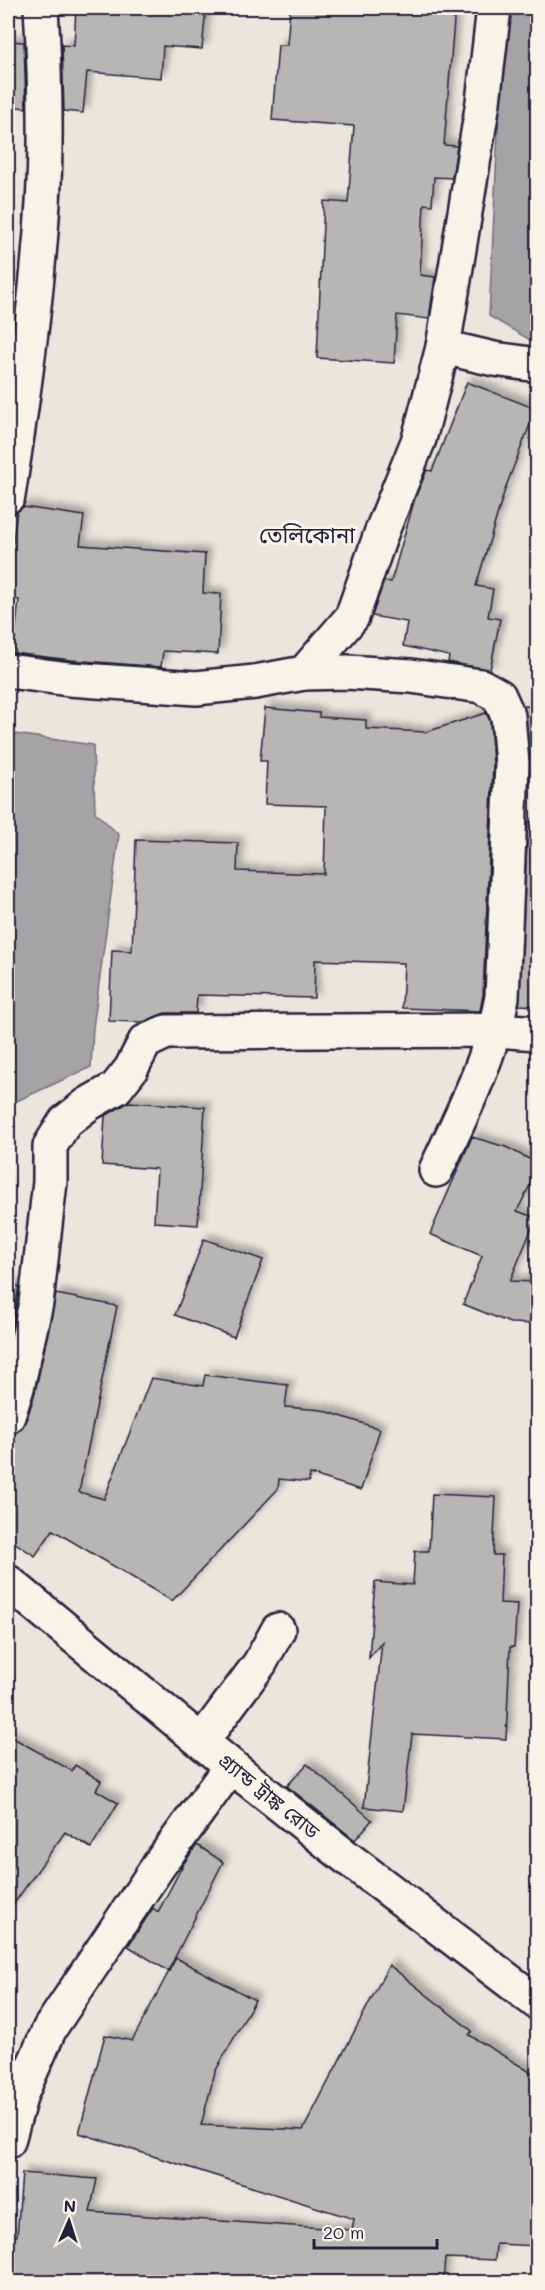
<svg xmlns="http://www.w3.org/2000/svg" width="545" height="2290" font-family="Mali,'Noto Sans Bengali',sans-serif">
	<style>
		.water { fill: #a6a3a6; stroke: #716f7b; stroke-width: 1.5 }
		.building { fill: #b8b6b5; stroke: #22223b; stroke-width: 1.5; filter: url(#shadow) }
		.lines { fill: none; stroke-linecap: round; stroke-linejoin: round }
		.minor-casing { stroke: #22223b; stroke-width: 38 }
		.highway-casing { stroke: #22223b; stroke-width: 38 }
		.minor { stroke: #f7f3e8; stroke-width: 33 }
		.highway { stroke: #f7f3e8; stroke-width: 33 }
		.labels { text-anchor: middle; stroke-width: 6; stroke-linejoin: round; paint-order: stroke }
		.street-label { font-size: 20px; fill: #22223b; stroke: #f7f3e8 }
		.quarter-label { font-size: 22px; fill: #22223b; stroke: #f7f3e8 }
	</style>
	<defs>
		<filter id="shadow"><feDropShadow dx="5.5" dy="-5.5" stdDeviation="3" flood-color="#0004"/></filter>
	</defs>
	<rect width="100%" height="100%" fill="#eae6de"/>
	<filter id="ink" filterUnits="userSpaceOnUse"><feTurbulence type="fractalNoise" baseFrequency=".0167" numOctaves="2"/><feDisplacementMap in="SourceGraphic" scale="12" xChannelSelector="R" yChannelSelector="G"/><feConvolveMatrix kernelMatrix="1 2 1 2 8 2 1 2 1" color-interpolation-filters="sRGB"/></filter>
	<g filter="url(#ink)">
		<!-- water -->
		<g class="water">
			<path d="M508,8H537V344L489,316L501,69Z"/>
			<path d="M8,733L93,745L95,812L119,835L93,1028L91,1067L8,1105Z"/>
		</g>
		<!-- building -->
		<g class="building">
			<path d="M76,8H206L202,49L163,46L161,78L87,72L83,113L64,111L62,45L74,46Z"/>
			<path d="M290,8H455L444,145L457,146L452,178L434,177L432,205L424,204L420,275L435,277L429,319L397,315L394,363L317,358L324,201L348,203L354,126L272,120L278,45H287Z"/>
			<path d="M8,41L24,42L26,108L8,106Z"/>
			<path d="M467,382L536,409L505,489L476,586L493,589L488,617L500,619L490,670L448,662L449,656L403,646L407,622L372,616L384,581L391,582L415,498L427,470L432,471Z"/>
			<path d="M23,507L84,516L80,545L205,554L203,593L221,594L218,654L163,651L161,667L71,660L13,653L19,600L8,598V576L17,512Z"/>
			<path d="M524,706L537,707V756H530Z"/>
			<path d="M265,708L319,713V717L366,720V729L426,732L486,713L490,721L493,764L483,995L480,1011L402,1008L404,963L315,960L314,998L197,995L196,1013H165L143,1022L109,1021L112,950L132,951L136,840L238,843L237,871L324,874L326,806L265,804L267,761H260Z"/>
			<path d="M528,822L537,823V1006L519,1005Z"/>
			<path d="M129,1102L205,1107L198,1225L154,1222L157,1169L102,1165L105,1116Z"/>
			<path d="M472,1137L506,1147L537,1163V1171L517,1211L536,1218L510,1281L537,1282V1324L510,1323L463,1304L482,1256L430,1234Z"/>
			<path d="M204,1239L263,1260L234,1337L175,1315Z"/>
			<path d="M8,1284L19,1286L8,1345Z"/>
			<path d="M56,1294L117,1306L79,1492L104,1499L151,1378L203,1386L205,1375L288,1385L285,1407L322,1410L380,1429L361,1490L310,1474L309,1482L279,1479L278,1489L172,1601L53,1530L35,1556L8,1538V1434L20,1430L26,1422L35,1392Z"/>
			<path d="M432,1494L496,1497L493,1555H502L500,1603L517,1604L514,1647H510L506,1739L412,1734L403,1811L364,1807L382,1642L369,1658L375,1582L413,1585L415,1551H429Z"/>
			<path d="M8,1735L72,1771L75,1765L101,1781L96,1790L118,1803L91,1848L65,1832L8,1912Z"/>
			<path d="M307,1764L372,1820L355,1840L287,1786Z"/>
			<path d="M197,1845L223,1862L168,1971L128,1946L153,1908L158,1912L184,1863Z"/>
			<path d="M176,1958L255,2000L215,2072L201,2125L303,2130L389,1965L472,2031L469,2035L537,2076V2246L496,2244L495,2260L445,2258L443,2283H8V2235L17,2236L22,2173L97,2179L90,2212L352,2230L354,2219L79,2133L105,2035L132,2041Z"/>
		</g>
		<g class="lines">
			<defs>
				<g id="minor">
					<path d="M494,8L483,102L443,347L494,359L538,365"/>
					<path d="M8,496C23,398 37,301 43,203C47,138 45,72 41,8"/>
					<path d="M8,671L69,679L196,688L255,682L304,673L352,617L382,531L419,439L443,347"/>
					<path d="M304,673L347,672L411,676L481,686L499,696L508,716L512,764L502,997C491,1058 462,1114 436,1170"/>
					<path d="M8,1416L17,1388L36,1303L50,1182V1146L65,1122L88,1104L116,1088L131,1069L145,1042L166,1032L496,1030L538,1033"/>
					<path d="M202,1741L260,1663L278,1630"/>
					<path d="M8,2141L21,2094L50,2028L159,1865L231,1766"/>
				</g>
				<path id="highway" d="M8,1582L231,1766L346,1857L538,2003"/>
			</defs>
			<!-- minor casing -->
			<use href="#minor" class="minor-casing"/>
			<!-- highway casing -->
			<use href="#highway" class="highway-casing"/>
			<!-- minor -->
			<use href="#minor" class="minor"/>
			<!-- highway -->
			<use href="#highway" class="highway"/>
		</g>
	</g>
	<g class="labels">
		<!-- street labels -->
		<g class="street-label">
			<text transform="translate(269 1796) rotate(39)" y="7">গ্র্যান্ড ট্রাঙ্ক রোড</text>
		</g>
		<!-- quarter labels -->
		<g class="quarter-label">
			<text x="307" y="543">তেলিকোনা</text>
		</g>
	</g>
	<!-- margin -->
	<rect width="545" height="2290" fill="none" stroke="#f7f3e8" stroke-width="30"/>
	<rect x="15" y="15" width="515" height="2260" fill="none" stroke="#22223b" stroke-width="2" filter="url(#ink)"/>
	<!-- north arrow -->
	<g transform="translate(69 2221) rotate(3)" stroke="#f7f3e8" stroke-width="4.5" paint-order="stroke">
	<path d="M0-4.5L10 22L0 15L-10 22Z" fill="#22223b"/>
	<text y="-9" font-size="16" font-weight="bold" text-anchor="middle" fill="#22223b">N</text>
	</g>
	<!-- scale -->
	<path d="M314 2239v9h123v-9" fill="none" stroke="#22223b" stroke-width="3"/>
	<text x="323" y="2239" font-size="18" fill="#22223b" stroke="#f7f3e8" stroke-width="4.5" paint-order="stroke">20 m</text>
</svg>
